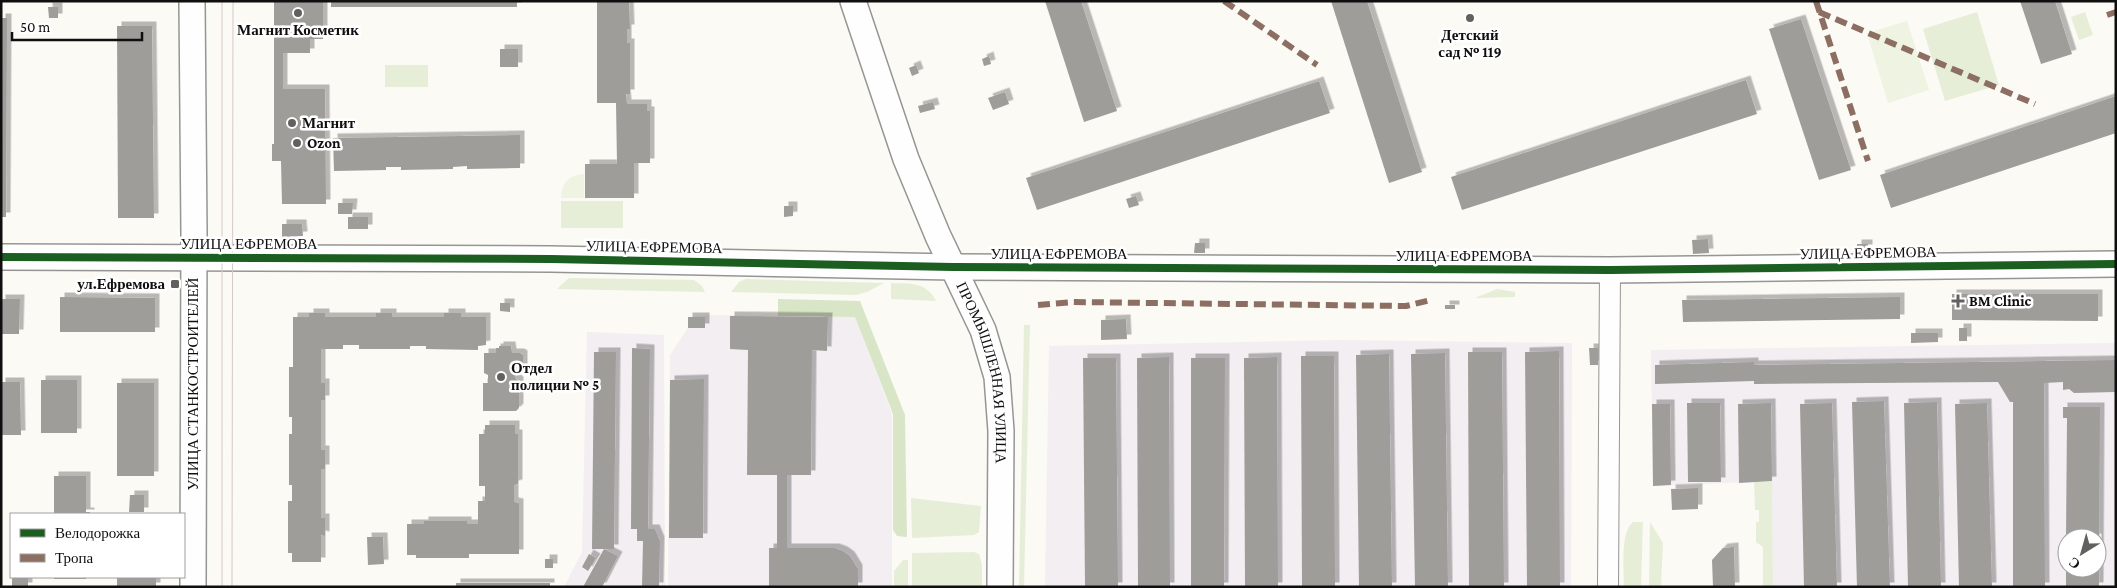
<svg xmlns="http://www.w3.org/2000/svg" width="2117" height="588" font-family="'Crimson Pro',serif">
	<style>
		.industrial { fill: #f2eef1; fill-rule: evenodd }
		.green { fill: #e6eed8 }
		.forest { fill: #d8e5c7 }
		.pitch { fill: #eff3e1 }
		.building { fill: #9f9d9a; filter: url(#shadow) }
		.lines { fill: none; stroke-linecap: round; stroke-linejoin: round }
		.minor-casing { stroke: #959593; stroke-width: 22 }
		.tertiary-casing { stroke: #959593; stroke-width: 28 }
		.minor { stroke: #fefefe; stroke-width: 20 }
		.tertiary { stroke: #fefefe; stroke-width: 25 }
		.tram { stroke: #d6c8c9; stroke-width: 1 }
		.quiet { stroke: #8d6e63; stroke-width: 6; stroke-dasharray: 12 6; stroke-linecap: butt }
		.cycleway-casing { stroke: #fff; stroke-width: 11 }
		.cycleway { stroke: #1b5e20; stroke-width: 8 }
		.poi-dot { fill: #626160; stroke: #fff; stroke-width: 2 }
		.labels { text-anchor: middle; stroke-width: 5; stroke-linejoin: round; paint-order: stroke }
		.poi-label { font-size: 15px; font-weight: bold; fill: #0f0f0f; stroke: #fff; text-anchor: start }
		.street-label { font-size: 15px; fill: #0f0f0f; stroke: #fff }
	</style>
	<defs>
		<filter id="shadow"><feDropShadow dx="4.5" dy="-4.5" stdDeviation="0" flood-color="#0004"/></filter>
	</defs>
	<rect width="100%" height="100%" fill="#fbfaf5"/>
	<!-- industrial -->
	<g class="industrial">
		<path d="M707,315L855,317L892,414V587H668L670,355L688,328V317Z"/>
		<path d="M587,332L664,335L665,587H564L582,552Z"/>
		<path d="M1341,340L1572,343L1571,587H1045L1049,346Z"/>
		<path d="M2116,343V587H1773L1772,481L1653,486L1651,350ZM2067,538H2097V568H2067Z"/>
	</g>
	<!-- green -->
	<g class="green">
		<path d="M1977,12L1999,85L1945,101L1923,29Z"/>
		<path d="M2085,12L2093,35L2079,40L2071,17Z"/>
		<rect x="385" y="65" width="43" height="22"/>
		<rect x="561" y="201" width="62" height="27"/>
		<path d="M569,278L694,280L702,286L705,292L557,289Z"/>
		<path d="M746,279L884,283L867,292L856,295L731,292L739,282Z"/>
		<path d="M891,283C910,284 926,281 936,301L891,299Z"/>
		<path d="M1497,289L1515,292V297L1475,298Z"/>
		<path d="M1024,325H1030L1024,587H1019Z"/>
		<path d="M1772,481L1773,587H1763V547L1756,542V522H1759V510H1755L1754,482Z"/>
		<path d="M911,498L981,506L979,532L974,535L912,538Z"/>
		<path d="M1633,522H1643L1641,587H1624C1624,570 1620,532 1633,522Z"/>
		<path d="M1650,522L1663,543L1661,587H1649Z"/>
		<path d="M974,552L979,554L982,564V587H912V553Z"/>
		<path d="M903,560H908V587H894V571Z"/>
	</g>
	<!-- forest -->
	<path class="forest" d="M778,299L860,301L905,415L907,537L897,536L893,530V414L855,317L778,316Z"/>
	<!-- pitch -->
	<g class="pitch">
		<path d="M1907,21L1929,90L1888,103L1867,33Z"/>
		<path d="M584,174V198H561C562,183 568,175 584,174Z"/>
	</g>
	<!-- building -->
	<g class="building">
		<path d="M274,1H323V39H310V53H283V89H325L326,204H282L281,161H272V144H274Z"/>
		<rect x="331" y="1" width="186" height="6"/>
		<path d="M597,1H629L630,29H627V43H630V94H626L627,104H647V111H650V163H634V198H585V164H617L616,103H597Z"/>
		<path d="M1045,1H1081L1117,111L1084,122Z"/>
		<path d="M1331,1H1367L1422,172L1389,183Z"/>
		<path d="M2020,1H2055L2072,54L2041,64Z"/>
		<path d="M48,7H58V18H49Z"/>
		<path d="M1,18H7L6,217H1Z"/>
		<path d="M1801,19L1851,170L1819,180L1769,29Z"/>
		<path d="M117,26H152L154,218H118Z"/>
		<rect x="500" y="49" width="18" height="18"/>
		<path d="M989,56L991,64L984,66L982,59Z"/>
		<path d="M916,65L919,73L912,76L909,68Z"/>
		<path d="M1746,80L1757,114L1462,210L1451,177Z"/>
		<path d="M1319,81L1330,113L1037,210L1026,178Z"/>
		<path d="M1005,92L1009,104L993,110L988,98Z"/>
		<path d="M2116,96V133L1891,208L1880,175Z"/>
		<path d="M933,102L935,109L920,113L918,106Z"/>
		<path d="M520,135V168L467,169V166L453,167V169L401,170V167H386V170L334,171L333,138Z"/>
		<path d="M1136,196L1139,205L1129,208L1126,199Z"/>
		<path d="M338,203H353L352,214H338Z"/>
		<path d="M784,206H793V216L784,217Z"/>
		<rect x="348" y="217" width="20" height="12"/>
		<path d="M282,224H302L303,236L282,237Z"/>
		<path d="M1708,239L1709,253L1693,254L1692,240Z"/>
		<path d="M1195,243H1205V253H1194Z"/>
		<rect x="1857" y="244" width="11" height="5"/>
		<path d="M1952,294H2098V321L1952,320Z"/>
		<path d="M60,297L155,298V332H60Z"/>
		<path d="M1900,297V319L1683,322L1682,300Z"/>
		<path d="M1,299H20L19,334H1Z"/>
		<path d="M500,303H510V312L500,311Z"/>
		<rect x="1445" y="305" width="10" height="4"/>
		<path d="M309,313H325V317H376V313H392V317H444V313H461V317H486V345L478,346V350L426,349V346H410V349H359V345H343V349H321V383H325V400H321V450H325V469H321V518H325V536L321,535V562H292V553H288V501H292V485H289V434H292V417H289V367H293V317H309Z"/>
		<path d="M730,316L828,317L827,351L812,350L811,475H787V548H835L843,551L850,556L858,569V587H769V548H777V475H747L748,350L730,349Z"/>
		<rect x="688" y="317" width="17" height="11"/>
		<path d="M1126,319L1127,339L1101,340V320Z"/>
		<rect x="1959" y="328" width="8" height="13"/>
		<path d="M1911,333H1938V342L1911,343Z"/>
		<path d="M499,346H511L512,353H520L523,355V368L520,371H514L515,378L519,381V408L516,411H483V383H488V375L484,373V353H496V348H499Z"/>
		<path d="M632,348L650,349L648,529H655L660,541L659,587H642L643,541H637V529H631Z"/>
		<path d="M1589,348H1598V365H1590Z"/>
		<path d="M1559,351L1560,587H1527L1525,352Z"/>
		<path d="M594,352H616L614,549H604L618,556L602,587H583L604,549H592Z"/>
		<path d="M1468,352H1502L1504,587H1469Z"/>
		<path d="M1445,353L1448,587H1415L1411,354Z"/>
		<path d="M1389,354L1392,587H1359L1356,355Z"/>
		<path d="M1301,356H1334L1335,587H1302Z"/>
		<path d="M1169,357L1170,587H1138L1137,358Z"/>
		<path d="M1277,357L1278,587H1245L1244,358Z"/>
		<path d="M1083,358H1116L1118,587H1085Z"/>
		<path d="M1191,358H1225L1224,587H1191Z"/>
		<path d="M2116,360V392L2074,393L2069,389L2063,390V382L2044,383L2045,587H2013V402H2010L1998,382L1754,384V381L1655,384V365L1754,362V365Z"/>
		<path d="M704,379L703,538H669L670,380Z"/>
		<rect x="41" y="380" width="36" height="53"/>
		<path d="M1,382H20L21,435H1Z"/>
		<rect x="117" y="383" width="37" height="93"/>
		<path d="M1884,401L1890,587H1857L1852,402Z"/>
		<path d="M1937,402L1941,587H1908L1904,403Z"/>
		<path d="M1687,403H1720L1721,482H1688Z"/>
		<path d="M1771,403L1772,481L1739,483L1738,404Z"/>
		<path d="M1832,403L1837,587H1804L1800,404Z"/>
		<path d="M1987,403L1992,587H1959L1955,404Z"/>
		<path d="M1652,404H1670L1671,485L1653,486Z"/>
		<path d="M2063,407H2100L2099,587H2066V568H2097V538H2066L2067,418H2063Z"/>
		<path d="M485,425H515V434H518V484L514,485V502L519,503V554H469V558H416V555H407V524H424V521H467V524H478V501H485V486H479V434H485Z"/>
		<path d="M54,476H86V512H90V514H54Z"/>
		<path d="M1698,488V509L1672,510L1671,489Z"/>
		<path d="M130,495H144V512H129Z"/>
		<path d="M367,537H383L384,564L368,565Z"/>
		<path d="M1734,547L1735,587H1713L1712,560L1723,548Z"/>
		<path d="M589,554L596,558L588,571L582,567Z"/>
		<rect x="545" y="559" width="8" height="9"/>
		<rect x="12" y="577" width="16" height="10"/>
		<rect x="54" y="577" width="32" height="2"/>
		<rect x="117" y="577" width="39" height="10"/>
		<rect x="456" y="583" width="94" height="4"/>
	</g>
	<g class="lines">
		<defs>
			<path id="minor" d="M1608,587L1610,270"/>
			<g id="tertiary">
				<path d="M192,1L194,234L193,587"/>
				<path id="s1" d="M853,1L906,159L938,236L983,330L997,377L1001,431L1000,587"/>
				<path d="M1,257L551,259L953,267L1610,270L2116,264"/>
			</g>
		</defs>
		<!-- minor casing -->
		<use href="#minor" class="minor-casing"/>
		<!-- tertiary casing -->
		<use href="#tertiary" class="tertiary-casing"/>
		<!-- minor -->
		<use href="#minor" class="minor"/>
		<!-- tertiary -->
		<use href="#tertiary" class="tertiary"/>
		<!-- tram -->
		<g class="tram">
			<path d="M222,587V1"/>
			<path d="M232,587L233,1"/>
		</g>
		<!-- quiet -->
		<g class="quiet">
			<path d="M1224,1L1317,65"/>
			<path d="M1816,1L1868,161"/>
			<path d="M1819,12L2035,104"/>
			<path d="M2107,15L2116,12"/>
			<path d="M1038,305L1073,302L1406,306L1431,300"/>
		</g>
		<defs>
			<path id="cycleway" d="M1,257L551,259L953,267L1610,270L2116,264"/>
		</defs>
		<!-- cycleway casing -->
		<use href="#cycleway" class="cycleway-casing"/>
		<!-- cycleway -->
		<use href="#cycleway" class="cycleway"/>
	</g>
	<!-- markers -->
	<g class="poi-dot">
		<circle cx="298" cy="13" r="5"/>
		<circle cx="1470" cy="18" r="5"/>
		<circle cx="292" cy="123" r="5"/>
		<circle cx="297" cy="143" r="5"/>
		<rect x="170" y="279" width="10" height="10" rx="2.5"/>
		<path d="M1955.5 293.5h5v5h5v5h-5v5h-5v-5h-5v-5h5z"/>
		<circle cx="501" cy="377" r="5"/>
	</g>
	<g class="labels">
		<!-- poi labels -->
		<g class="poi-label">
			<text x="298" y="35" text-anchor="middle">Магнит Косметик</text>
			<text x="1470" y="40" text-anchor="middle">Детский<tspan x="1470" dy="17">сад № 119</tspan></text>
			<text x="302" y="128">Магнит</text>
			<text x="307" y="148">Ozon</text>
			<text x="165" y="289" text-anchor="end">ул.Ефремова</text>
			<text x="1969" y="306">BM Clinic</text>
			<text x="511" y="373">Отдел<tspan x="511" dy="17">полиции № 5</tspan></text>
		</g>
		<!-- street labels -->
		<g class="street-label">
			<text x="249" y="249">УЛИЦА ЕФРЕМОВА</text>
			<text transform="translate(654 247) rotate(1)" y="5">УЛИЦА ЕФРЕМОВА</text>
			<text transform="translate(1868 253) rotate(-1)" y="5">УЛИЦА ЕФРЕМОВА</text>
			<text x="1059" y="259">УЛИЦА ЕФРЕМОВА</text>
			<text x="1464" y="261">УЛИЦА ЕФРЕМОВА</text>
			<text dy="5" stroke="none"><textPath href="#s1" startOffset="396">ПРОМЫШЛЕННАЯ УЛИЦА</textPath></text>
			<text transform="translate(193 384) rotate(-90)" y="5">УЛИЦА СТАНКОСТРОИТЕЛЕЙ</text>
		</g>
	</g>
	<!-- border -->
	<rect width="2117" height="588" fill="none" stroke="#0f0f0f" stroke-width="5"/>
	<!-- legend -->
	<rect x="10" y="513" width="175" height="65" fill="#ffffff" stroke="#9f9f9f"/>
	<rect x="20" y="529" width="25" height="8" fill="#1b5e20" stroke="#9f9f9f"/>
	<text x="55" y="538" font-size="15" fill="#0f0f0f">Велодорожка</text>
	<rect x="20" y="554" width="25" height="8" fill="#8d6e63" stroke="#9f9f9f"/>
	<text x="55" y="563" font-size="15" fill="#0f0f0f">Тропа</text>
	<!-- north arrow -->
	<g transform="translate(2082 553) rotate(217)"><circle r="24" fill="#ffffff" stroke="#9f9f9f"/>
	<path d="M0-4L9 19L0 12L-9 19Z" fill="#626160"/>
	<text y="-8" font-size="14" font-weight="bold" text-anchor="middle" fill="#0f0f0f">С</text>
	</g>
	<!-- scale -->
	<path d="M12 32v8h130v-8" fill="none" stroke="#0f0f0f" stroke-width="2.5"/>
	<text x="20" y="32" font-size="15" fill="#0f0f0f" stroke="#ffffff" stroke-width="4" paint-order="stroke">50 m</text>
</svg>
